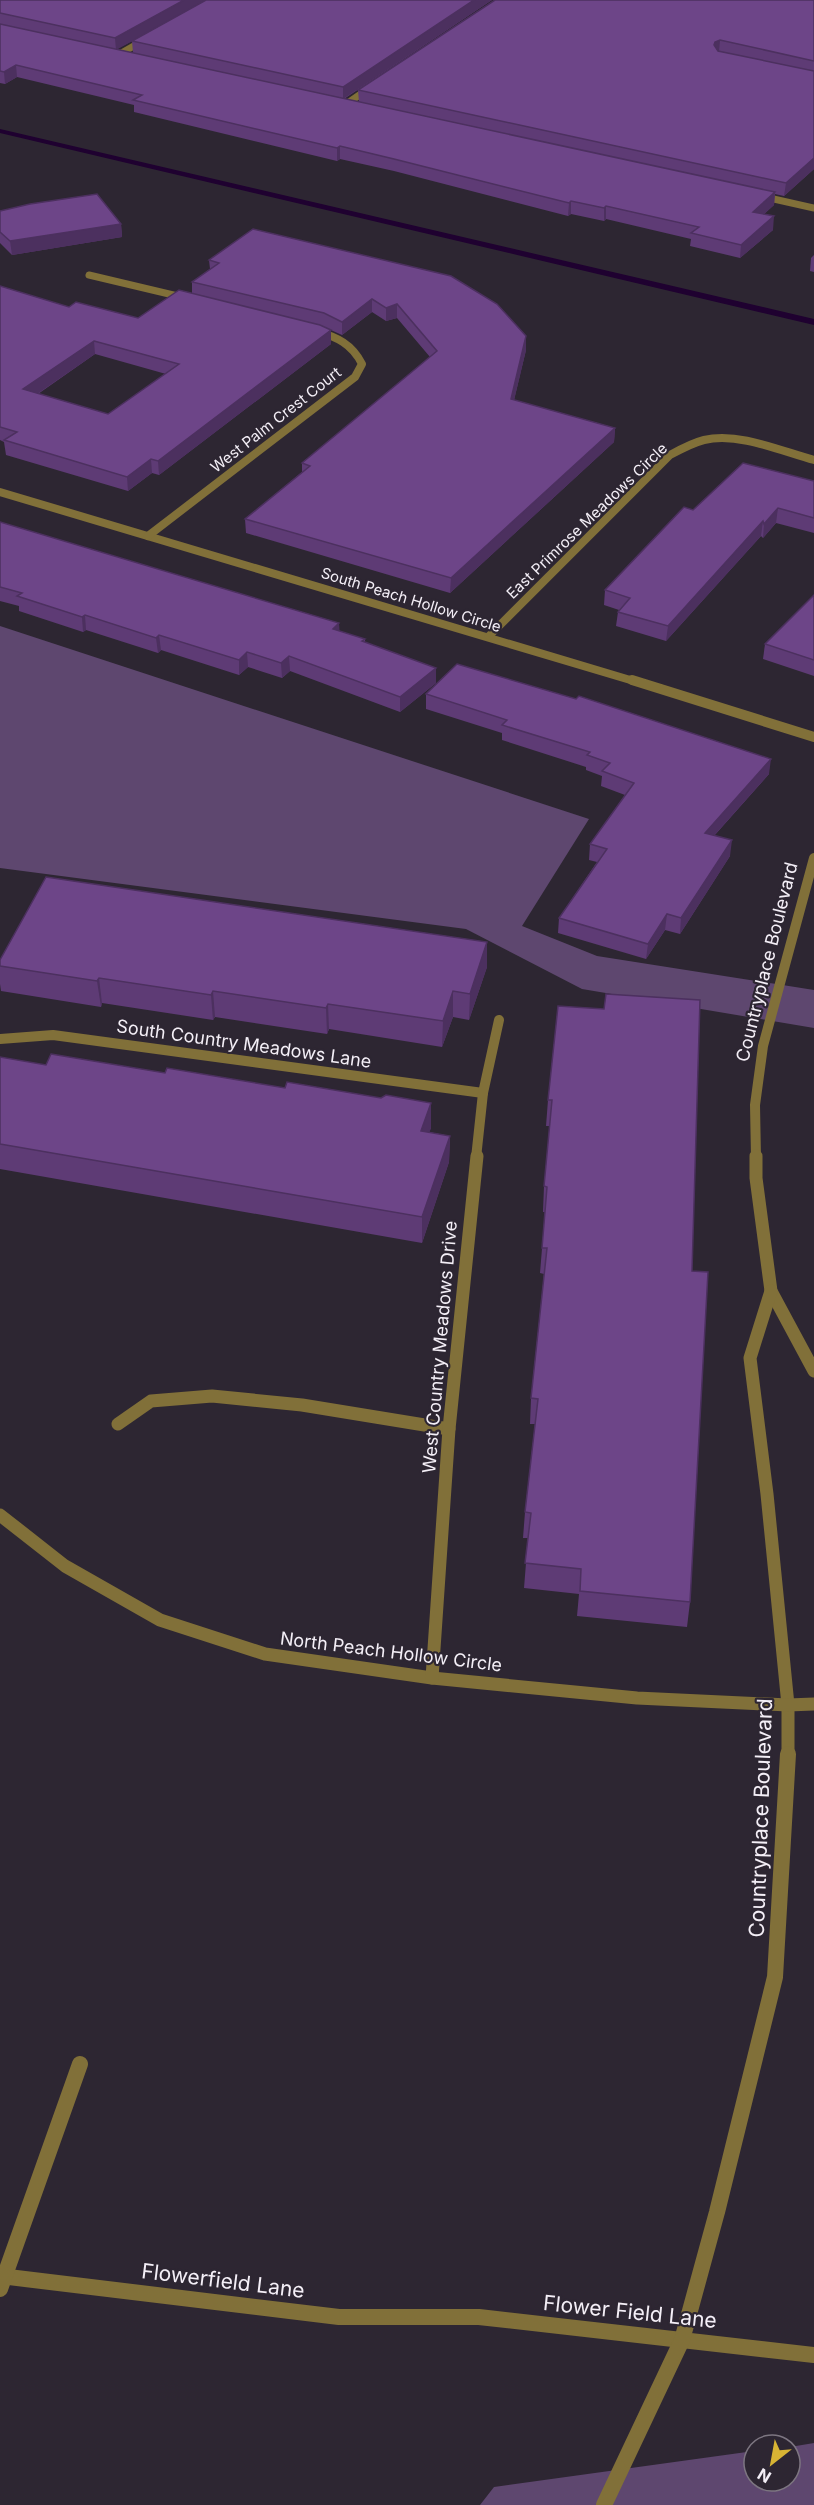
<svg xmlns="http://www.w3.org/2000/svg" width="814" height="2505" font-family="Inter,sans-serif">
	<style>
		.green { fill: #5e476f }
		.lines { fill: none; stroke-linecap: round; stroke-linejoin: round }
		.stream { fill: #1f0130; fill-rule: evenodd }
		.street-far4 { stroke: #817039; stroke-width: 7 }
		.street-far3 { stroke: #817039; stroke-width: 8 }
		.street-far2 { stroke: #817039; stroke-width: 10 }
		.street-far1 { stroke: #817039; stroke-width: 13 }
		.street { stroke: #817039; stroke-width: 16 }
		.wall { fill: #5e3b75; fill-rule: evenodd }
		.shaded-wall { fill: #4c305f }
		.building { fill: #6d4588; stroke: #4c305f; stroke-width: 1.5; fill-rule: evenodd }
		.labels { text-anchor: middle; stroke-width: 4.5; stroke-linejoin: round; paint-order: stroke }
		.far-street-label { font-size: 15px; fill: #f4eff7; stroke: #2d2632 }
		.street-label { font-size: 18px; fill: #f4eff7; stroke: #2d2632 }
		.near-street-label { font-size: 21px; fill: #f4eff7; stroke: #2d2632 }
	</style>
	<rect width="100%" height="100%" fill="#2d2632"/>
	<!-- green -->
	<g class="green">
		<path d="M0,626L589,819L522,926L597,956L814,990V1028L582,989L466,929L0,868Z"/>
		<path d="M814,2443V2505H480L494,2487L754,2451V2481H790V2447Z"/>
	</g>
	<g class="lines">
		<!-- stream -->
		<path class="stream" d="M0,129L814,319V325L0,133Z"/>
		<!-- street-far4 -->
		<g class="street-far4">
			<path d="M118,55L146,39"/>
			<path d="M345,105L371,87"/>
			<path d="M760,196L814,208"/>
			<path d="M89,275L186,298"/>
		</g>
		<!-- street-far3 -->
		<g class="street-far3">
			<path d="M0,492L637,682"/>
			<path d="M148,536L355,377L362,364C352,344 337,337 316,331"/>
			<path d="M489,636L670,455C681,449 692,443 704,440C739,432 781,451 814,460"/>
		</g>
		<!-- street-far2 -->
		<g class="street-far2">
			<path d="M632,680L814,737"/>
			<path d="M0,1039L53,1035L483,1093"/>
			<path d="M476,1158L483,1093L499,1020"/>
			<path d="M756,1158L755,1105L763,1046L814,858"/>
		</g>
		<!-- street-far1 -->
		<g class="street-far1">
			<path d="M756,1156V1178L771,1291L814,1371"/>
			<path d="M771,1291L750,1358L767,1494L788,1705V1756"/>
			<path d="M118,1424L151,1401L212,1396L302,1405L449,1429"/>
			<path d="M0,1515L65,1566L160,1620L265,1654L432,1678L637,1698L788,1705L814,1704"/>
			<path d="M432,1678L449,1429L477,1156"/>
		</g>
		<!-- street -->
		<g class="street">
			<path d="M0,2276L339,2317H479L814,2355"/>
			<path d="M0,2289L80,2064"/>
			<path d="M604,2505L682,2340L717,2212L775,1977L788,1754"/>
		</g>
	</g>
	<!-- wall -->
	<g class="wall">
		<path d="M0,0H492L344,99L359,102L358,90L814,0V169L784,196L775,194L774,205L764,214L773,230L740,258L690,246L691,239L606,219L604,221L571,214L568,216L394,171L340,159L337,161L134,112V105L17,77L5,84L0,83ZM145,34L132,41L133,53L117,49Z"/>
		<path d="M0,211L121,224L122,237L12,255L0,243Z"/>
		<path d="M253,229L526,336V350L514,400L615,428L614,442L450,593L246,533L245,519L302,472V463L430,357L397,318L386,321L372,312L342,335L322,326L331,344L159,475L152,473L128,491L6,455L4,442L0,440V286L69,307L138,318L192,293V282L210,269L209,260ZM95,354L166,374L108,414L38,394Z"/>
		<path d="M814,255V272L810,271L811,258Z"/>
		<path d="M814,481V533L776,523L763,538L761,536L666,641L616,626L618,612L619,610L604,605L605,590L693,510Z"/>
		<path d="M0,522L339,623V631L365,639V642L436,668V683L400,712L290,671L282,678L248,667L239,675L161,650L158,653L86,630L83,632L19,611V606L0,601Z"/>
		<path d="M814,595V676L763,659L765,644Z"/>
		<path d="M426,694L769,774L714,836L730,856L680,934L665,930L646,959L558,933L559,918L597,862L589,860L590,844L625,795L601,786L602,776L586,770V767L502,740V733L426,709Z"/>
		<path d="M487,942V967L469,1020L453,1017L442,1047L329,1029L327,1034L215,1017L213,1020L102,1003L101,1007L1,991L0,984V960Z"/>
		<path d="M558,1006L692,1271L690,1602L687,1627L577,1616L579,1594L524,1588L528,1538H523L525,1512L535,1424H530L531,1398L544,1274L540,1273L545,1212H543L544,1186L550,1126H546L548,1100Z"/>
		<path d="M0,1057L46,1065L165,1073L285,1088L431,1103V1128L429,1132L450,1136L449,1162L422,1243L0,1169Z"/>
	</g>
	<!-- shaded-wall -->
	<g class="shaded-wall">
		<path d="M184,0H207L116,50L115,38Z"/>
		<path d="M474,0H492L343,99V87Z"/>
		<path d="M720,40L719,52L714,45L715,42Z"/>
		<path d="M16,65L17,77L5,84L4,72Z"/>
		<path d="M340,146V159L337,161V148Z"/>
		<path d="M814,158V169L784,196L786,183Z"/>
		<path d="M775,192L774,205L752,225L753,212Z"/>
		<path d="M571,201V214L568,216L569,203Z"/>
		<path d="M606,206V219L604,221V208Z"/>
		<path d="M774,216L773,230L740,258L741,245Z"/>
		<path d="M121,224L122,237L12,255L10,241Z"/>
		<path d="M372,299V312L342,335V322Z"/>
		<path d="M397,304V318L386,321V308Z"/>
		<path d="M331,330V344L159,475L158,461Z"/>
		<path d="M526,336V350L511,413V399Z"/>
		<path d="M94,341L95,354L24,403L23,389Z"/>
		<path d="M615,428L614,442L450,593L451,578Z"/>
		<path d="M151,459L152,473L128,491L127,477Z"/>
		<path d="M778,508L776,523L763,538L764,524Z"/>
		<path d="M763,521L761,536L666,641L668,626Z"/>
		<path d="M85,615L86,630L83,632L82,617Z"/>
		<path d="M339,623L340,637L333,629Z"/>
		<path d="M159,635L161,650L158,653L156,638Z"/>
		<path d="M247,652L248,667L239,675V660Z"/>
		<path d="M289,656L290,671L282,678L281,663Z"/>
		<path d="M436,668V683L400,712V697Z"/>
		<path d="M771,759L769,774L703,848L705,833Z"/>
		<path d="M732,840L730,856L680,934L681,918Z"/>
		<path d="M667,914L665,930L646,959L648,944Z"/>
		<path d="M487,942V967L469,1020L470,994Z"/>
		<path d="M99,978L102,1003L101,1007L97,981Z"/>
		<path d="M213,991L215,1017L213,1020L211,995Z"/>
		<path d="M453,991V1017L442,1047L443,1021Z"/>
		<path d="M328,1004L329,1029L327,1034L326,1008Z"/>
		<path d="M431,1103V1128L421,1157V1131Z"/>
		<path d="M450,1136L449,1162L422,1243V1217Z"/>
	</g>
	<!-- building -->
	<g class="building">
		<path d="M0,0H184L115,38L0,13Z"/>
		<path d="M206,0H474L343,87L132,41Z"/>
		<path d="M495,0H814V61L720,40L715,42L714,45L718,51L814,71V158L786,183L358,90Z"/>
		<path d="M0,24L775,192L753,212L774,216L741,245L691,233L699,227L606,206L604,208L571,201L569,203L394,159L340,146L337,148L133,100L142,95L16,65L4,72L0,71Z"/>
		<path d="M97,194L121,224L10,241L0,232V211L30,204Z"/>
		<path d="M253,229L451,276L497,304L526,336L511,399L615,428L451,578L245,519L310,466L302,463L437,351L397,304L386,308L372,299L342,322L324,313L192,282L219,263L209,260Z"/>
		<path d="M0,286L69,307L76,302L138,318L179,290L320,325L331,330L158,461L151,459L127,477L4,440L17,432L0,427ZM94,341L179,364L108,414L23,389Z"/>
		<path d="M743,463L814,481V518L778,508L764,524L763,521L668,626L618,612L630,598L605,590L684,507L693,510Z"/>
		<path d="M0,522L339,623L333,629L365,639L362,641L436,668L400,697L289,656L281,663L247,652L239,660L159,635L156,638L85,615L82,617L17,596L22,593L0,587Z"/>
		<path d="M814,595V660L765,644Z"/>
		<path d="M457,664L576,699L579,696L771,759L705,833L732,840L681,918L667,914L648,944L559,918L607,849L590,844L634,783L602,771L610,763L587,755L590,752L502,725L507,720L426,694Z"/>
		<path d="M46,877L487,942L470,994L453,991L443,1021L328,1004L326,1008L213,991L211,995L99,978L97,981L0,966V960Z"/>
		<path d="M606,994L700,1000L692,1271L708,1272L690,1602L580,1591L581,1569L525,1563L531,1513L525,1512L538,1399L531,1398L547,1248H542L547,1187L544,1186L552,1100H548L558,1006L604,1009Z"/>
		<path d="M51,1054L165,1073L167,1068L285,1088L287,1082L381,1098L386,1095L431,1103L421,1131L450,1136L422,1217L0,1144V1057L46,1065Z"/>
	</g>
	<g class="labels">
		<!-- far-street labels -->
		<g class="far-street-label">
			<text transform="translate(276 420) rotate(-38)" y="5">West Palm Crest Court</text>
			<text transform="translate(587 521) rotate(-44)" y="5">East Primrose Meadows Circle</text>
			<text transform="translate(411 600) rotate(17)" y="5">South Peach Hollow Circle</text>
		</g>
		<!-- street labels -->
		<g class="street-label">
			<text transform="translate(767 962) rotate(-76)" y="6">Countryplace Boulevard</text>
			<text transform="translate(244 1044) rotate(8)" y="6">South Country Meadows Lane</text>
			<text transform="translate(440 1347) rotate(-85)" y="6">West Country Meadows Drive</text>
			<text transform="translate(391 1652) rotate(7)" y="6">North Peach Hollow Circle</text>
		</g>
		<!-- near-street labels -->
		<g class="near-street-label">
			<text transform="translate(761 1818) rotate(-88)" y="7">Countryplace Boulevard</text>
			<text transform="translate(223 2281) rotate(7)" y="7">Flowerfield Lane</text>
			<text transform="translate(630 2312) rotate(6)" y="7">Flower Field Lane</text>
		</g>
	</g>
	<!-- north arrow -->
	<g transform="translate(772 2463) rotate(211)"><circle r="28" fill="#2d2632" stroke="#7d7681" stroke-width="1.5"/>
	<path d="M0-4.5L10 22L0 15L-10 22Z" fill="#d8b434"/>
	<text y="-9" font-size="16" font-weight="bold" text-anchor="middle" fill="#f4eff7">N</text>
	</g>
</svg>
